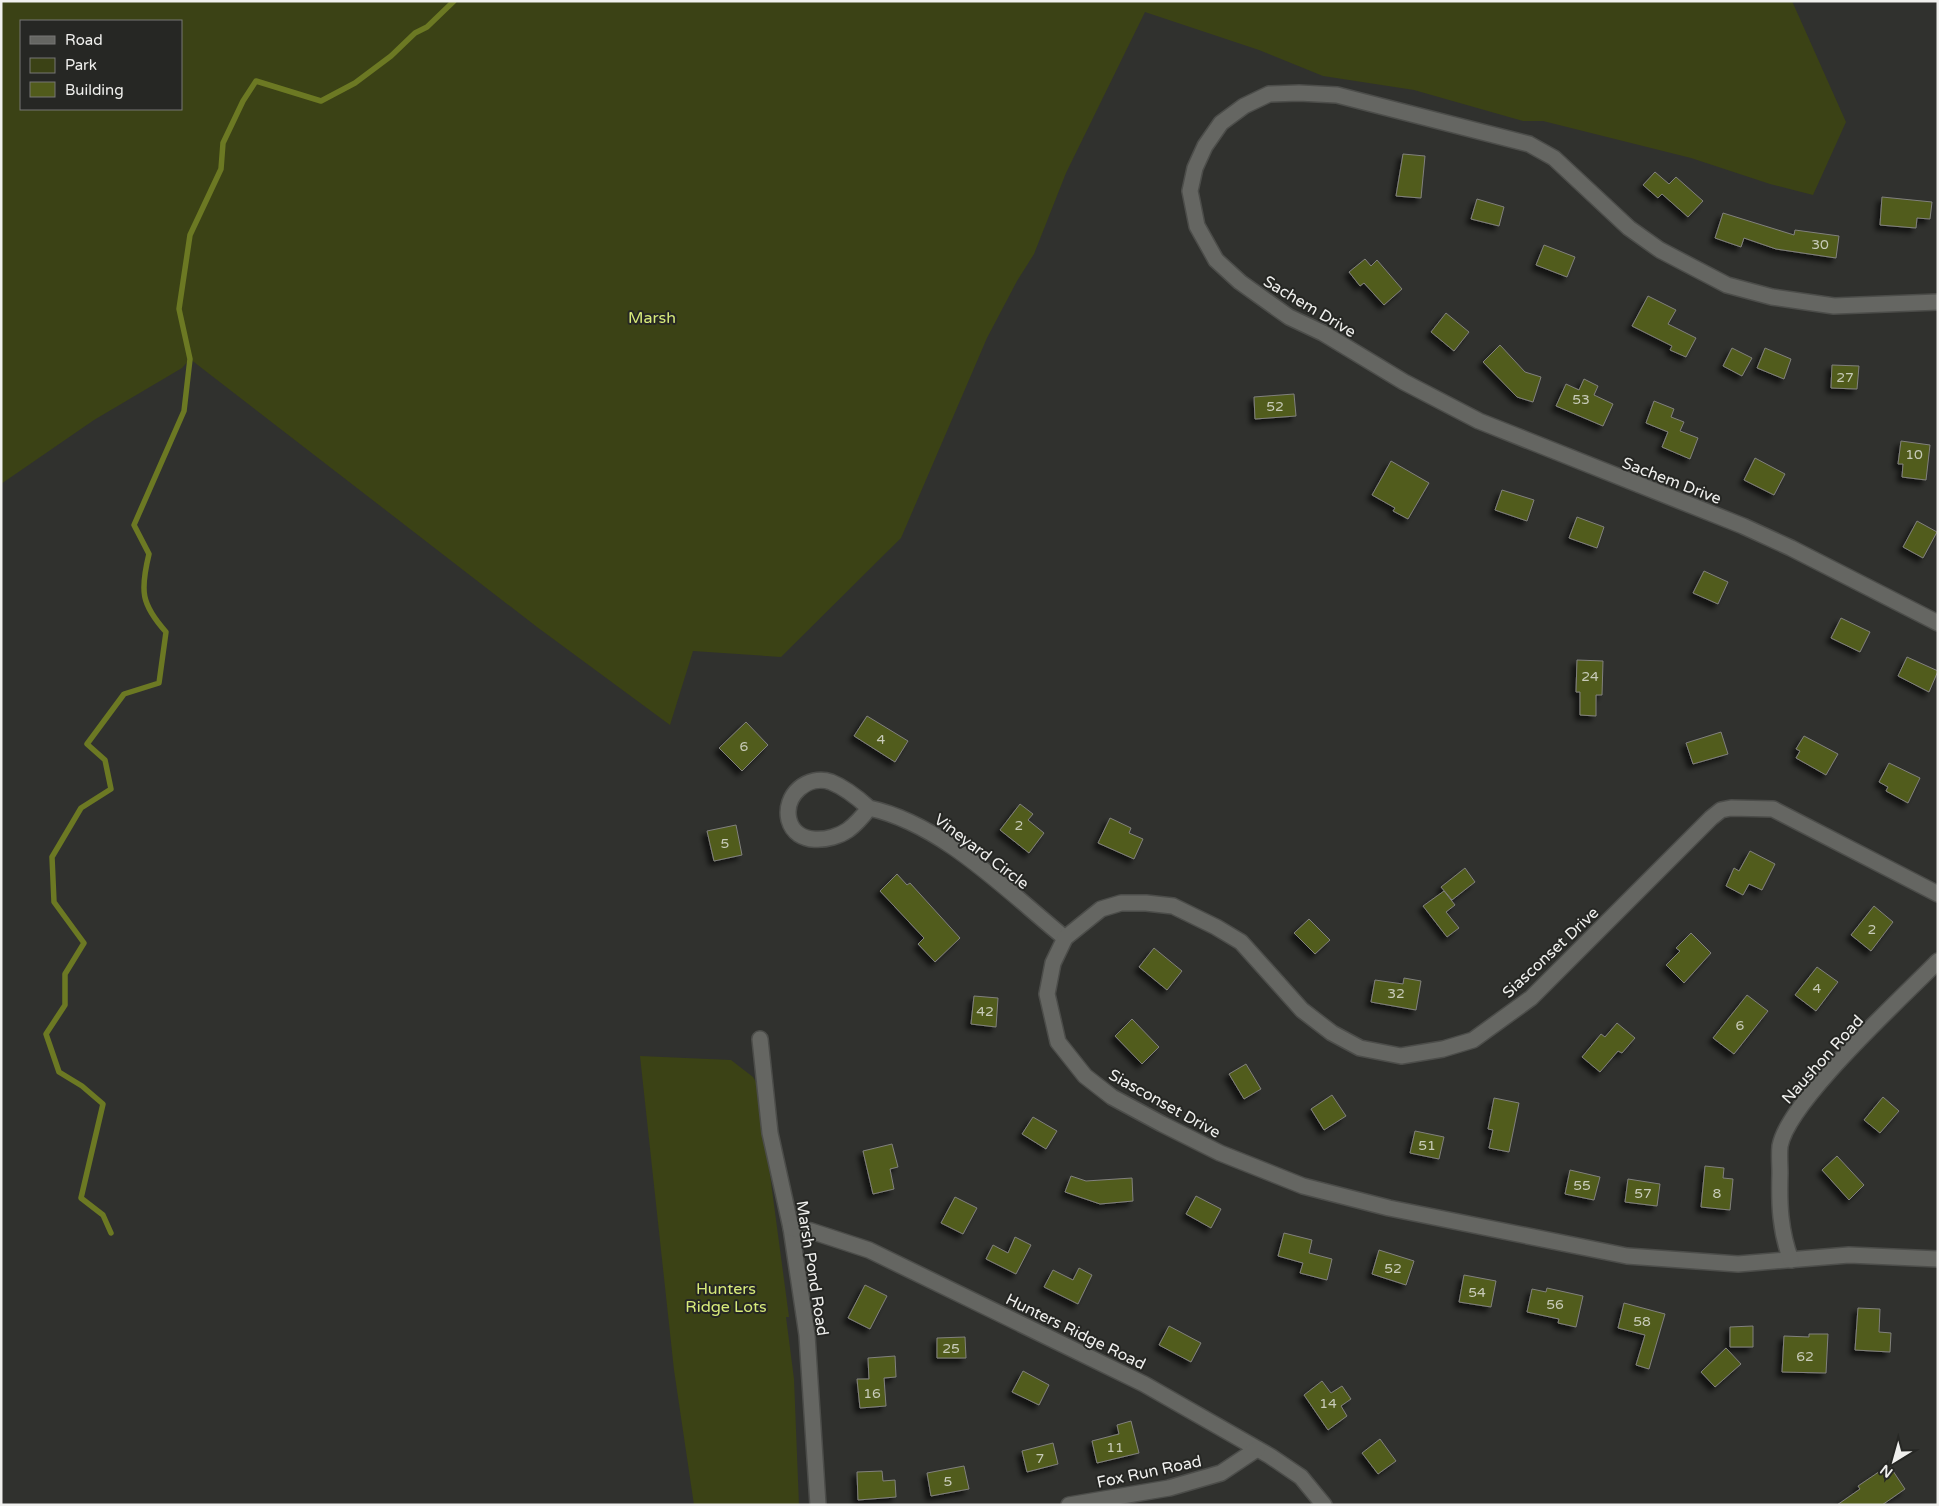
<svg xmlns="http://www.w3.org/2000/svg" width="1939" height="1506" font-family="'Varela Round',sans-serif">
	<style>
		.green { fill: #3b4215; fill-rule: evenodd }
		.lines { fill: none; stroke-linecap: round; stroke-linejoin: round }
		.stream { stroke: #6c7923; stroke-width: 5.5 }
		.building { fill: #515b1b; stroke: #81817d; filter: url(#shadow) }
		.minor-casing { stroke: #4c4d4a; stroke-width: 18 }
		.minor { stroke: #656662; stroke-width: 15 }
		.labels { text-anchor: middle; stroke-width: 4; stroke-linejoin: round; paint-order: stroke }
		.number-label { font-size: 14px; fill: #c8cbb9 }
		.street-label { font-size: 16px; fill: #f0f0ee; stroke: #262724 }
		.park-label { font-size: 16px; fill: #d7ea7a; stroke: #262724 }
	</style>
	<defs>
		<filter id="shadow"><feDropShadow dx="-4.5" dy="4.5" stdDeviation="2.5" flood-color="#0009"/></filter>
	</defs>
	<rect width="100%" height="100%" fill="#30312e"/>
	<!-- green -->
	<g class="green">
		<path d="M1,1H1792L1846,122L1813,195L1770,184L1691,158L1543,121H1523L1414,90L1323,76L1259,50L1145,12L1066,173L1034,254L1017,281L987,338L901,538L781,657L693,651L670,725L537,627L190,359L182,368L94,420L1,484ZM21,21H181V109H21Z"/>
		<path d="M640,1056L731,1060L753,1077L758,1085L789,1317H786L794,1379L799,1505H694L674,1370Z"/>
	</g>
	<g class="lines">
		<!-- stream -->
		<path class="stream" d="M111,1233L103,1215L81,1198L103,1104L82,1086L59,1072L46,1034L65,1005V974L84,943L54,902L52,857L81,808L111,789L105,760L87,744L124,694L159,683L166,632C141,604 140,591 149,554L134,525L184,411L190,359L179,309L190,235L221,169L223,143L243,101L256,81L321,101L355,83L391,56L415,33L427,27L454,1"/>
	</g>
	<!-- building -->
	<g class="building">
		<path d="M1403,154L1425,156L1421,198L1396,196Z"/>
		<path d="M1655,172L1669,184L1676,177L1703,201L1688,217L1662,194L1658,198L1643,185Z"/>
		<path d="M1882,197L1932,202L1930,219L1917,218L1916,228L1880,225Z"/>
		<path d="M1477,199L1504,207L1499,226L1471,219Z"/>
		<path d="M1723,213L1794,235L1795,230L1839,236L1836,258L1776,249L1744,238L1741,247L1715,238Z"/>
		<path d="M1544,245L1575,257L1567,277L1536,265Z"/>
		<path d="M1365,259L1371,266L1377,260L1402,289L1384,305L1364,283L1360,286L1349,272Z"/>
		<path d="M1648,296L1676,310L1668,324L1696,338L1686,357L1670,350L1672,346L1632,326Z"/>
		<path d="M1446,313L1469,332L1454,351L1431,332Z"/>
		<path d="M1500,345L1525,372L1541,377L1533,402L1517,397L1483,362Z"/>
		<path d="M1732,348L1752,358L1742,376L1723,366Z"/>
		<path d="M1765,348L1791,359L1784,379L1757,368Z"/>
		<path d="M1832,365L1859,366L1857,389L1831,388Z"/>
		<path d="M1584,379L1598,386L1594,395L1613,404L1603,426L1556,406L1566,384L1579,390Z"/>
		<path d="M1294,394L1296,416L1255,419L1254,397Z"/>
		<path d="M1654,401L1674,409L1671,417L1684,422L1680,431L1698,438L1690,459L1662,447L1668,432L1646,423Z"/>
		<path d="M1901,441L1930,445L1926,480L1902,477L1903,464H1898Z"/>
		<path d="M1755,458L1785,474L1774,495L1744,480Z"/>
		<path d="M1391,461L1429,483L1408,519L1393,511L1395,508L1372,495Z"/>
		<path d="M1502,490L1534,500L1527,521L1495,510Z"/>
		<path d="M1577,517L1604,527L1597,548L1569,538Z"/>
		<path d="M1917,521L1937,532L1923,558L1903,547Z"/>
		<path d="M1704,571L1728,582L1718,604L1693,593Z"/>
		<path d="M1841,618L1870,632L1860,652L1831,638Z"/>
		<path d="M1907,657L1938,671L1929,692L1898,676Z"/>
		<path d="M1577,660L1603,661L1602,695H1596V716L1580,715V692H1576Z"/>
		<path d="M867,716L908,741L895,762L854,736Z"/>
		<path d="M746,722L768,745L742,771L719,748Z"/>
		<path d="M1721,732L1728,754L1693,764L1686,743Z"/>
		<path d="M1804,736L1838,754L1826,775L1796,758L1800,751L1796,749Z"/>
		<path d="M1889,763L1920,778L1908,803L1886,791L1888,787L1879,782Z"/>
		<path d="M1020,804L1033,814L1028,820L1044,833L1029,853L1000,830Z"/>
		<path d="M1110,818L1131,828L1129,833L1143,839L1134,859L1098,843Z"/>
		<path d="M736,825L742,855L714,861L707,831Z"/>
		<path d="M1750,851L1775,864L1762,890L1749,884L1743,895L1726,886L1734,868L1739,871Z"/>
		<path d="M1465,868L1475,882L1452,900L1441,887Z"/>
		<path d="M897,874L907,885L910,883L960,938L935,962L918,944L924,938L880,891Z"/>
		<path d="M1444,891L1455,905L1446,912L1459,928L1447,937L1423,906Z"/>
		<path d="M1874,906L1893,922L1871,951L1851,935Z"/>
		<path d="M1309,919L1330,940L1315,954L1294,933Z"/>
		<path d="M1691,933L1711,953L1684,983L1666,965L1680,951L1676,948Z"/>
		<path d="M1154,948L1182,971L1167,990L1139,967Z"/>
		<path d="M1817,967L1838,982L1816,1011L1795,995Z"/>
		<path d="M1404,978L1421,981L1416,1010L1371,1002L1375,980L1403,984Z"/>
		<path d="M1747,995L1768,1011L1734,1054L1713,1038Z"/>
		<path d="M974,996L998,998L996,1027L971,1024Z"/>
		<path d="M1132,1019L1159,1047L1142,1064L1115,1036Z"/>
		<path d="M1617,1023L1635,1038L1622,1053L1618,1051L1600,1072L1582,1057L1601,1034L1605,1037Z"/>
		<path d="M1246,1064L1261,1089L1244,1099L1229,1074Z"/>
		<path d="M1332,1095L1346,1116L1324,1130L1311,1109Z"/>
		<path d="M1883,1097L1899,1111L1880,1133L1864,1120Z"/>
		<path d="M1494,1098L1519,1103L1509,1152L1489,1148L1493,1130L1488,1129Z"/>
		<path d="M1033,1117L1057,1131L1046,1149L1022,1134Z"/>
		<path d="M1415,1131L1444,1137L1439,1159L1410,1153Z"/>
		<path d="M892,1144L898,1167L890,1169L894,1189L873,1194L863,1151Z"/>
		<path d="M1837,1156L1864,1185L1849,1200L1822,1170Z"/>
		<path d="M1705,1166L1724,1168L1723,1178L1733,1179L1730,1210L1701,1207Z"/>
		<path d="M1570,1170L1600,1177L1594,1200L1565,1194Z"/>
		<path d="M1071,1176L1086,1181L1132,1178L1133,1201L1100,1204L1065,1192Z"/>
		<path d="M1628,1179L1660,1184L1657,1206L1625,1202Z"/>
		<path d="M1196,1196L1221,1209L1211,1228L1186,1214Z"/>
		<path d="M955,1197L977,1208L963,1234L941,1223Z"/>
		<path d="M1284,1233L1312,1240L1309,1253L1332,1259L1327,1280L1300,1273L1303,1263L1278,1256Z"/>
		<path d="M1015,1237L1031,1245L1016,1274L986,1259L993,1245L1008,1253Z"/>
		<path d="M1379,1250L1414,1261L1406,1285L1372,1274Z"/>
		<path d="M1079,1268L1092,1275L1078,1304L1044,1287L1053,1270L1073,1280Z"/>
		<path d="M1464,1275L1496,1281L1491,1307L1459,1302Z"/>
		<path d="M865,1285L887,1296L870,1329L848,1318Z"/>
		<path d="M1547,1288L1583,1296L1576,1327L1558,1323L1559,1319L1527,1312L1532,1289L1546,1292Z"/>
		<path d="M1624,1303L1665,1314L1649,1369L1636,1365L1645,1335L1618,1328Z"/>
		<path d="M1858,1308L1880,1309L1879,1332L1891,1333L1890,1352L1855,1350Z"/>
		<path d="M1169,1326L1201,1343L1191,1362L1159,1345Z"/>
		<path d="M1753,1326V1347H1730V1327Z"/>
		<path d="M1809,1334H1828L1826,1373L1782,1372L1784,1336L1809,1337Z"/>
		<path d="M965,1337L966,1358H937V1338Z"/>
		<path d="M1726,1348L1741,1364L1715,1387L1701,1372Z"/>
		<path d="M895,1356L896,1377L884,1378L886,1406L860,1408L857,1379H869L868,1358Z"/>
		<path d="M1023,1371L1049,1385L1039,1405L1012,1392Z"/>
		<path d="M1322,1381L1331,1393L1342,1386L1351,1399L1341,1406L1347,1416L1328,1430L1304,1395Z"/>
		<path d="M1131,1421L1139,1453L1097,1463L1092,1441L1119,1434L1117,1425Z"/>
		<path d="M1380,1439L1396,1461L1378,1474L1362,1453Z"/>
		<path d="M1053,1443L1058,1464L1027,1472L1022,1451Z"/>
		<path d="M1889,1465L1905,1489L1882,1505H1837L1860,1489L1858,1486Z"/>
		<path d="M964,1466L969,1489L931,1496L927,1473Z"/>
		<path d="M882,1471L883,1481L895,1480L896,1497L858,1500L857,1472Z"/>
	</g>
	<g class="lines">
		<defs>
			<g id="minor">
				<path d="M1938,302L1834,306L1772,297L1727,285L1660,250L1629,228L1554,158L1529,144L1337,95L1299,93L1269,94L1244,106L1221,123L1205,146L1195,168L1190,191L1197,226L1216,260L1240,282L1289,317L1323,333L1404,382L1479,421L1743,526L1791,548L1938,623"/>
				<path d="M869,808C858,798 846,788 831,782C808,774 783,795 789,820C796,846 831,842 848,830C856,824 863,816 869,808C943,824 1007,891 1065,938"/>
				<path d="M1938,894L1773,809L1731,808L1721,810L1711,818L1531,998L1473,1040L1443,1049L1401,1056L1360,1048L1332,1033L1302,1010L1241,942L1216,927L1173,906L1146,903H1121L1101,909L1065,938L1053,963L1047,994L1058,1042L1085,1076L1112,1097L1162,1124L1220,1153L1303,1186L1389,1208L1627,1256L1738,1264L1849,1255L1938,1259"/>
				<path d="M760,1039L770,1133L791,1228L807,1335L818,1505"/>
				<path d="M791,1228L811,1231L869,1250L1144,1384L1270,1456L1301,1477L1324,1505"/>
				<path d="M1791,1260C1780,1231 1779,1204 1780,1173C1780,1165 1779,1155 1780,1146C1788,1101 1902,998 1938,961"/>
				<path d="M1069,1505L1169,1488L1221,1473L1257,1449"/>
			</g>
		</defs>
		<!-- minor casing -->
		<use href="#minor" class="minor-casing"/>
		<!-- minor -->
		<use href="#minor" class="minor"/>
	</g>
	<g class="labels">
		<!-- number labels -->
		<g class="number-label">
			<text x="1820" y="249">30</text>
			<text x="1845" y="382">27</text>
			<text x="1581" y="404">53</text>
			<text x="1275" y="411">52</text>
			<text x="1914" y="459">10</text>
			<text x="1590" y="681">24</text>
			<text x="881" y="744">4</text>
			<text x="744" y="751">6</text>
			<text x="1019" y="830">2</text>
			<text x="725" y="848">5</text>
			<text x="1872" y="934">2</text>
			<text x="1817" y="993">4</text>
			<text x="1396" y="998">32</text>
			<text x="985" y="1016">42</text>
			<text x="1740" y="1030">6</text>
			<text x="1427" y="1150">51</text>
			<text x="1582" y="1190">55</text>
			<text x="1643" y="1198">57</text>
			<text x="1717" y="1198">8</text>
			<text x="1393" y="1273">52</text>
			<text x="1477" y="1297">54</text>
			<text x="1555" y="1309">56</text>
			<text x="1642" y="1326">58</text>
			<text x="951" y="1353">25</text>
			<text x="1805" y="1361">62</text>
			<text x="872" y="1398">16</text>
			<text x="1328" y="1408">14</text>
			<text x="1115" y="1452">11</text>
			<text x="1040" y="1463">7</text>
			<text x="948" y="1486">5</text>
		</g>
		<!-- street labels -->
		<g class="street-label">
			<text transform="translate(1310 306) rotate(31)" y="6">Sachem Drive</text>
			<text transform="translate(1672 480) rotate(21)" y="6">Sachem Drive</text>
			<text transform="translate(982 851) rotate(37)" y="6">Vineyard Circle</text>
			<text transform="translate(1550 952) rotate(-43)" y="6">Siasconset Drive</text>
			<text transform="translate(1822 1059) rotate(-48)" y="6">Naushon Road</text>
			<text transform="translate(1165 1103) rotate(29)" y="6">Siasconset Drive</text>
			<text transform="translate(813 1268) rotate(81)" y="6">Marsh Pond Road</text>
			<text transform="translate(1076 1331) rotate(26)" y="6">Hunters Ridge Road</text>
			<text transform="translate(1149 1471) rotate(-12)" y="6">Fox Run Road</text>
		</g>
		<!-- park labels -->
		<g class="park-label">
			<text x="652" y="323">Marsh</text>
			<text x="726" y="1294">Hunters<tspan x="726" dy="18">Ridge Lots</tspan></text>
		</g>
	</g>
	<!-- border -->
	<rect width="1939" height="1506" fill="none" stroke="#f0f0ee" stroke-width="5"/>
	<!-- legend -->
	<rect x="20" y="20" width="162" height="90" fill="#262724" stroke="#777775"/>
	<rect x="30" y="36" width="25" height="8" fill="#656662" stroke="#777775"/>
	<text x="65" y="45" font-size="15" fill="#f0f0ee">Road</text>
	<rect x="30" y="58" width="25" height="15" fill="#3b4215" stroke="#777775"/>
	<text x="65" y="70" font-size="15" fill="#f0f0ee">Park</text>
	<rect x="30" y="82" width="25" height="15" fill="#515b1b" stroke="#777775"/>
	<text x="65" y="95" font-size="15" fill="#f0f0ee">Building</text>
	<!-- north arrow -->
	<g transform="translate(1894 1461) rotate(217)" stroke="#262724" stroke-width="4" paint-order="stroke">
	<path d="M0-4L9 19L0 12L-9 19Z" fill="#f0f0ee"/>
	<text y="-8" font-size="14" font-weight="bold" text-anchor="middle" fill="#f0f0ee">N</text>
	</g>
</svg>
